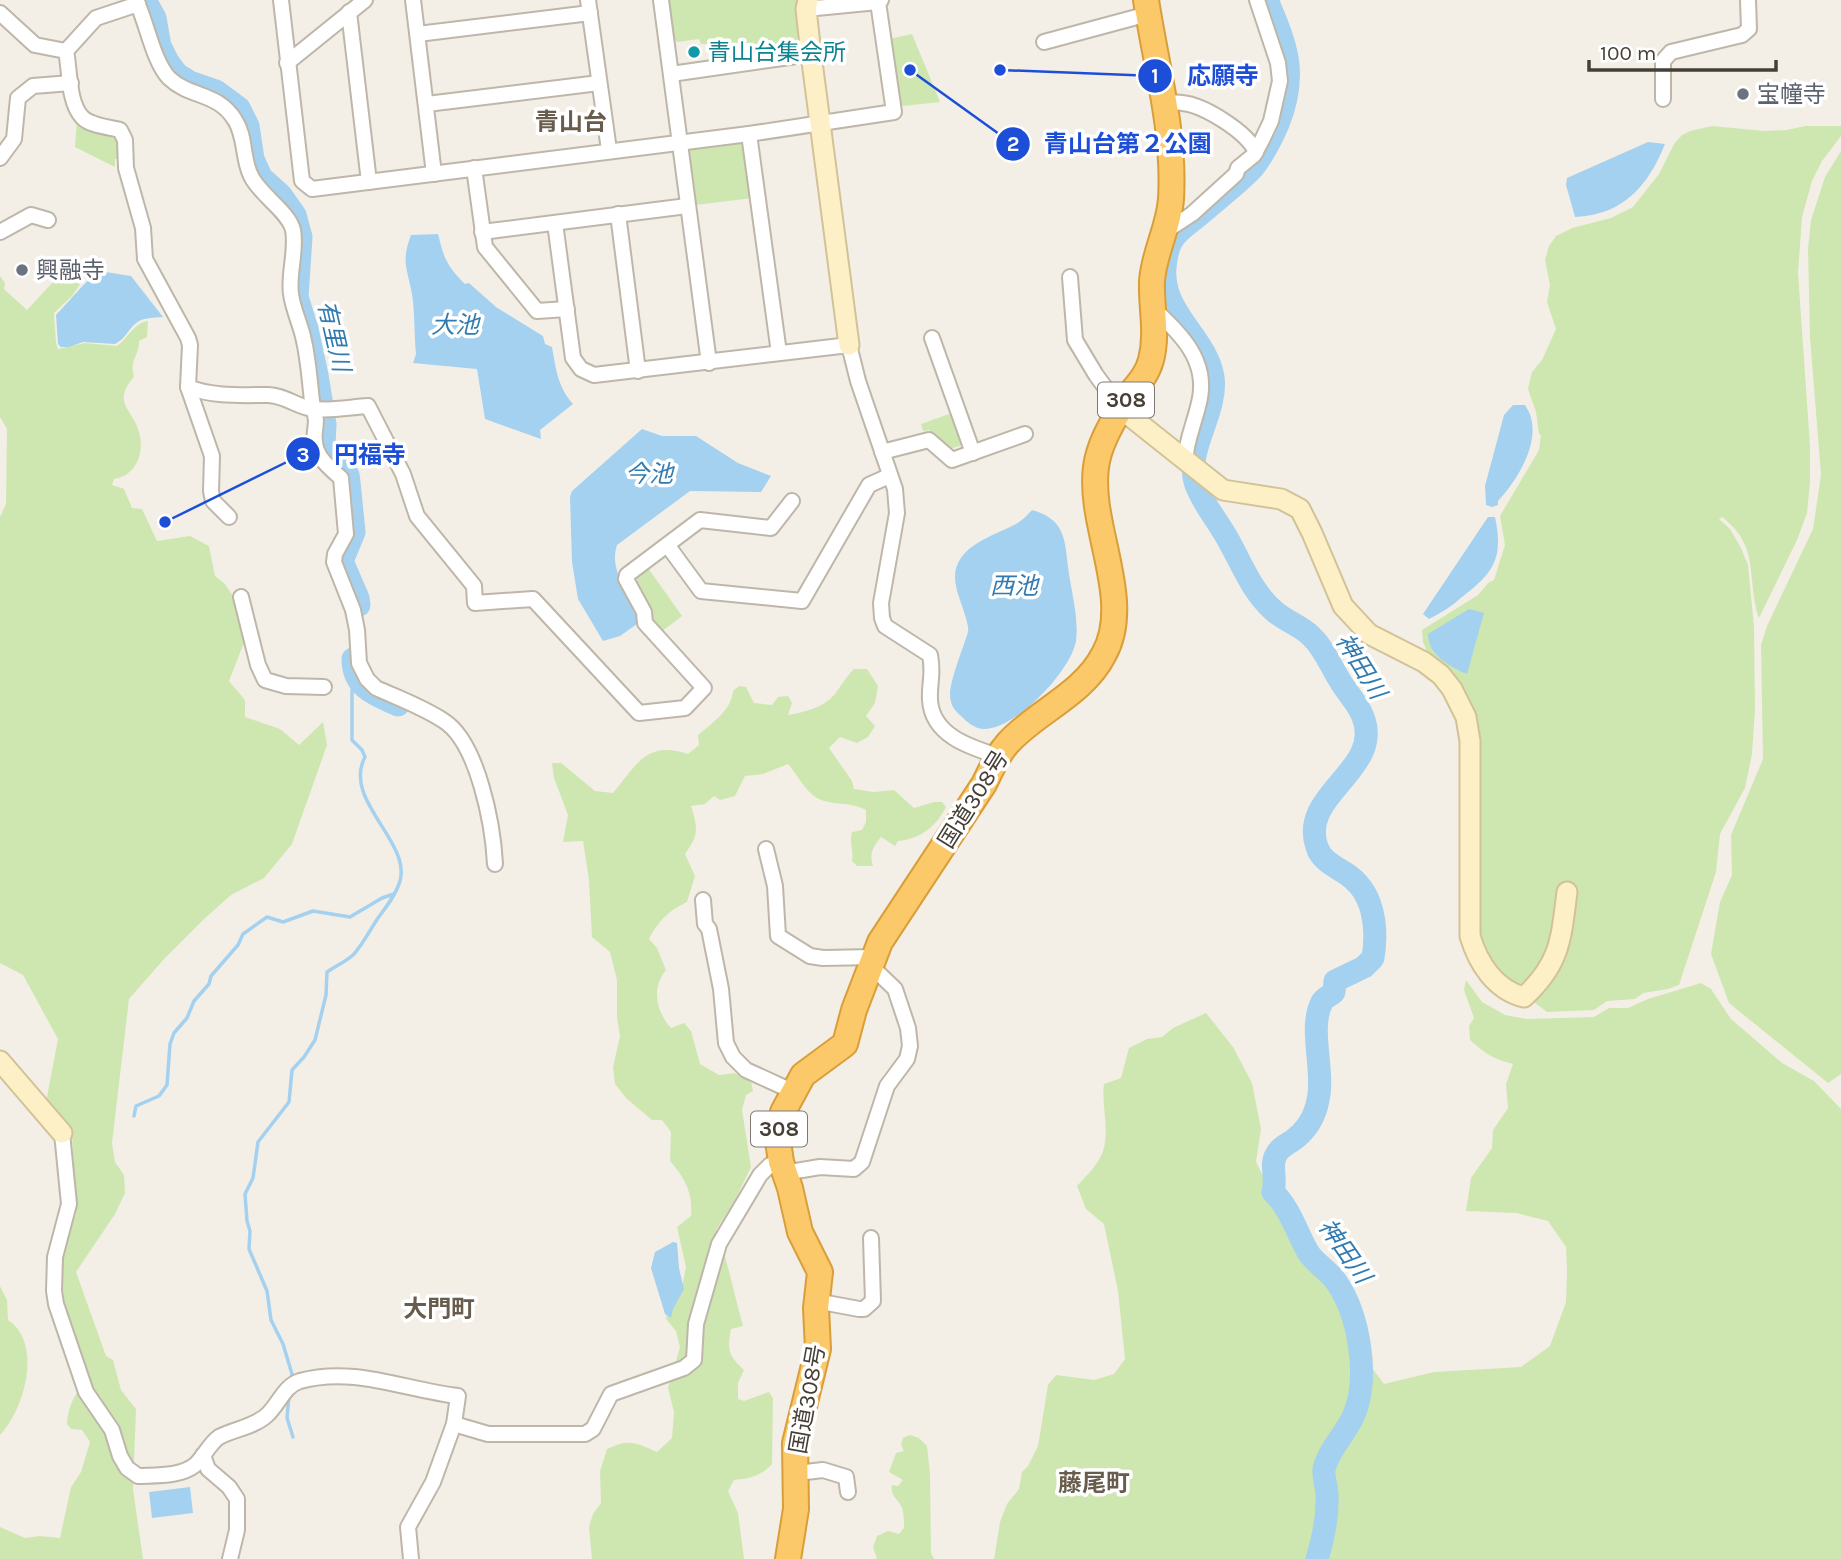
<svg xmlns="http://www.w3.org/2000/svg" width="1841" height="1559" font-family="Karla,'Noto Sans JP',sans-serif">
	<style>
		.green { fill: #cee7b0 }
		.water { fill: #a4d1ef }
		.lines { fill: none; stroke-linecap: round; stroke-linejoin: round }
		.stream { stroke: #a4d1ef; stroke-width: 3.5 }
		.river { stroke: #a4d1ef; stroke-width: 23 }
		.street-casing { stroke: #beb7a9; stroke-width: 18 }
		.secondary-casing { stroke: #d2c297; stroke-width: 23 }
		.highway-casing { stroke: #da9e39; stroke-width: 28 }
		.street { stroke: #fff; stroke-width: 14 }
		.secondary { stroke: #fdf0c6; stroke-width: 19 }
		.highway { stroke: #fbc96a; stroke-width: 24 }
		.culture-dot { fill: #0f9aa8; stroke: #fff; stroke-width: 2.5 }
		.worship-dot { fill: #6b7280; stroke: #fff; stroke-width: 2.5 }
		.labels { text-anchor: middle; stroke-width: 7; stroke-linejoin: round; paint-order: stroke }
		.shield { fill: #fff; stroke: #7e7972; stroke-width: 2 }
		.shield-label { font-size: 21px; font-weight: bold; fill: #463f36 }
		.culture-label { font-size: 23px; fill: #0d838f; stroke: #fff; text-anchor: start }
		.worship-label { font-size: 23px; fill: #5b616d; stroke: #fff; text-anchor: start }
		.street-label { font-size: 23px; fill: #463f36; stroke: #fff }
		.neighbourhood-label { font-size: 24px; font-weight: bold; fill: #685d4d; stroke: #fff }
		.water-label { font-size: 24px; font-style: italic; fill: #317bb0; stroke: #fff }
		.leader { fill: none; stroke: #1d4ed8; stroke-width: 2.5 }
		.callout-dot { fill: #1d4ed8; stroke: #fff; stroke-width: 2.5 }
		.mark-label { font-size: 21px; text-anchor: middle; font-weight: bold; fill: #fff }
		.callout-label { font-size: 24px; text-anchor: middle; font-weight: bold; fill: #1d4ed8; stroke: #fff; stroke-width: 7; stroke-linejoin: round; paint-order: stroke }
	</style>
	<rect width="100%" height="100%" fill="#f3efe7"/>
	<!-- green -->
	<g class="green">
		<path d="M669,0H798L799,35L794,46L774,53L761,49L755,53L740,47L719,53L711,44H701L699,39L677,42L673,38Z"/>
		<path d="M912,34L940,102L903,106L898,103L889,39Z"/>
		<path d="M77,119L111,132L120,141L121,159H115V167L75,147Z"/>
		<path d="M1712,126L1765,131L1787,130L1805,126H1841V136L1822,161L1812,181L1802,217L1798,273L1810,446V482L1807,513L1797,540L1759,618C1746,579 1761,547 1722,517L1719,519L1730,529L1741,548L1748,565L1754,627L1755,709L1752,754L1745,788L1720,834L1716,872L1679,985L1668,989L1643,993L1635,999L1607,1001L1594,1010L1547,1012L1514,987L1488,960L1478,940L1477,740L1430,658L1423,642L1422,630L1478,595L1488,583L1494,580L1505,545L1500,516L1539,450L1541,435L1539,434L1536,412L1528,389L1532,372L1542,360L1556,329L1547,302L1550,285L1545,260L1549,246L1556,236L1572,228L1611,218L1633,207L1659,174L1674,144L1682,135L1690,131Z"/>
		<path d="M742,140L747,145L753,198L695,205L688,152L693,146Z"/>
		<path d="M1841,151V1074L1828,1083L1729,1003L1711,954L1720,902L1732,875L1731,835L1763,759L1761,645L1767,626L1813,529L1821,475L1810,337L1808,249L1811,220L1825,177Z"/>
		<path d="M66,268L90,270L72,296L54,313L56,343L58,349L85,343L117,346C128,338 134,323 148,321L147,337L139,341C139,358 129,358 134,377C111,403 133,409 139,432C145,453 136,476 114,479L112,485L124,489L132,508L142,509L157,541L190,536L209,546L215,576L225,584L237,602L245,640L229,681L245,700V717L280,729L299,745L323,722L327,745L292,844L264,878L231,895L203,920L164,959L129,999L112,1143L115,1162L124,1175L125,1193L115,1214L76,1272L106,1356L113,1360L121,1390L136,1409L133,1489L143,1559H0V1527L25,1538L40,1536L60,1538L71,1487L81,1472L90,1442L82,1430L71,1429L67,1424C68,1404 76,1393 88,1377L64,1309L61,1260L76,1214L72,1135L46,1102L58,1039L23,975L0,963V517L6,504L7,429L0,417V276L5,283L4,289L27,310Z"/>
		<path d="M952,413L962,445L950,449L929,430L923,431L921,424Z"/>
		<path d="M648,568L682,616L661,632C648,617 636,596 637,575Z"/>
		<path d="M854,669H867L878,686L875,703L866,716L875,726L868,737L857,743L840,737L829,748L852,781L854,789L874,792L894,790L914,808L934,802H942L946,807C936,827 920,839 898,841L895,846L881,837C873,847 869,853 873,866H857L852,861C854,851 849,842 852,832L862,830L866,822V810C849,801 832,806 817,798C806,792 796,773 788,764L763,774L745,776L735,796L720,800L714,796L705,804L691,806C698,828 699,835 685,854L695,876L687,902C668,911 658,921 649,939L657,948L666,970C651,989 656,1011 671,1028L684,1023L691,1031L700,1064L719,1075L735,1073L751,1081L753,1091L746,1095L742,1110L751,1167L734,1202L716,1230C728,1261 734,1294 743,1326L731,1329C727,1350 728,1355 744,1370L738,1383V1399L744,1401L769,1392L773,1398L772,1464C761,1476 749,1479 734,1480L728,1491L738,1513L744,1559H592L589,1527L593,1514L601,1503L600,1471L607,1449C630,1439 634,1442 657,1452L672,1438L674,1412L668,1388L680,1347L676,1331L666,1319L672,1291L682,1287L686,1267L677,1227L691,1216C693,1193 685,1178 670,1161L671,1132L662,1120H652L626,1098L615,1084L613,1067L620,1036L617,1018V980L610,952L592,937L589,880L583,841L563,842L568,815L554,778L552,763H561L595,791L613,793C637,764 647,740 688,754L699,745L698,735C712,723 731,711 733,691L739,686L746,687L754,703L772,705L778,697L788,696L792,703L788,715C804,712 823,708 834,695C841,686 846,677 854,669Z"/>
		<path d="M1466,980L1482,1002L1505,1015L1527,1019L1594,1017L1609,1008H1628L1648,999L1701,983L1711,989L1731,1019L1782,1063L1814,1081L1841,1109V1559H994L1000,1522L1007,1504L1019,1489L1022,1472L1028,1466L1038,1446L1048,1385L1056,1375L1094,1380L1114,1374L1125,1359L1118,1291L1104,1224L1086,1209L1077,1186C1086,1176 1099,1164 1103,1151C1110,1130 1101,1105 1104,1084L1121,1078L1129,1048L1147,1039L1162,1037L1173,1028L1206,1013L1233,1047L1252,1083L1261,1129L1256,1162L1307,1263L1330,1285L1350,1314L1354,1344L1384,1384L1434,1372L1521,1367L1550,1346L1566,1302L1567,1271L1566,1247L1548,1221L1516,1213L1466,1211L1471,1178L1492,1148L1493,1130L1508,1108L1506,1084L1513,1064C1495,1060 1484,1053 1470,1040L1469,1026L1474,1018L1464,990Z"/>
		<path d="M0,1286L7,1300L8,1320C43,1343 25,1409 0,1435Z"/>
		<path d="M910,1435L919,1438L927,1446L930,1474L931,1553L934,1559H877L873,1547L877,1536L888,1531L899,1534L904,1528C904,1522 904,1514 902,1508C898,1498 890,1497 892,1485L898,1486L903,1480L889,1472L896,1453L904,1451L901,1445L903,1438Z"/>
	</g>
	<!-- water -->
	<g class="water">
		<path d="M1648,142L1665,144C1648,186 1623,215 1575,217L1566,185L1567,178Z"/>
		<path d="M438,234C444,259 447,266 465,284L469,283L496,307L543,336L545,344L552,347C556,370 558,387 573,404L540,430L541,439L485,419L477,369L413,363L416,354C414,334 415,313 412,294C407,267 401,262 411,235Z"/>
		<path d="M99,271L131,276L163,317C154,318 142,317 135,324C127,331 127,337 115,344L83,342L69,347H61L58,344L56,315C67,304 89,277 99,271Z"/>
		<path d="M1513,405H1525C1546,435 1519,478 1498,501V505L1492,507L1486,505L1485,486L1504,415Z"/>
		<path d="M642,429L662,436H696L738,463L771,476L761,492L690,491L617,545C607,576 637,596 637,624L620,636L603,641L578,599L572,562L570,497L572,491Z"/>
		<path d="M1032,510C1064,519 1065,538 1068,567C1071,590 1079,618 1076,641C1071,671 1015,730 983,729C974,728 967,722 961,716C953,709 950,704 950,693C951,678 963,648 968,632C970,623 958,598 956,586C948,548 991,537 1016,524C1022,521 1028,514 1032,510Z"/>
		<path d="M1488,517H1495C1504,559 1493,573 1462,597C1452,606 1441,613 1429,619L1423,614Z"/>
		<path d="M1469,609L1484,613L1467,674C1450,667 1428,655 1428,634Z"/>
		<path d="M673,1242L677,1243L679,1268L684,1289L673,1309L671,1318L665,1314L651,1268L655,1252Z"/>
		<path d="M190,1487L193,1513L152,1518L149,1492Z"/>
	</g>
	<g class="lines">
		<!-- stream -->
		<g class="stream">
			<path d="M134,1116L136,1106L159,1096L167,1085L170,1044L174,1033L187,1018L194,1001L209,984L211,976L238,945L243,934L267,917L283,922L313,911L350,917L382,898L394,894"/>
			<path d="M291,1380L292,1374L283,1344L271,1320L267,1291L249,1249L250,1231L247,1221L245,1194L253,1178L258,1142L289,1102L292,1070L304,1057L315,1040L326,995L327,972C335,966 346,962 354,954C363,944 370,930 378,918C386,907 396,895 400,881C411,841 342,800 365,757L362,750L352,740V691L355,673"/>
			<path d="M289,1395L287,1418L293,1437"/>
		</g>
		<!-- river -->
		<g class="river">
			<path d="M145,0L155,18L160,46L168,62L177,74L190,82L216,91L239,108L248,126L253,159L261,177L281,195L295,215L301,237L297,297L307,329L317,375L325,424L324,446L328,457L348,475L349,482L354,532L342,561L358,598L359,605"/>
			<path d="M1267,0C1287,47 1298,74 1278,124C1271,140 1264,154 1253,168C1238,184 1219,198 1202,213C1193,221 1179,229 1173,239C1167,247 1164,268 1165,277C1167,316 1207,340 1213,377C1218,411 1186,450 1195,482C1200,499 1214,516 1223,531C1240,558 1249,589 1274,611C1285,621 1301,626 1311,636C1324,648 1330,665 1339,679C1346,692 1358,703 1363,717C1384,770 1298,794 1317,847C1321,860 1334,866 1345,873C1374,891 1378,927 1373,958L1364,967L1335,981L1334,992C1330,996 1325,997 1322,1002C1308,1028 1325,1071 1318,1100C1315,1117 1306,1131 1292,1141C1286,1145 1279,1148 1276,1155C1270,1165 1277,1178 1273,1192C1291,1210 1296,1231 1308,1252C1315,1264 1330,1271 1337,1283C1359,1315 1369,1376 1355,1412C1348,1432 1329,1448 1324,1469C1323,1477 1327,1487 1327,1495C1328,1516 1323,1539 1317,1559"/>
			<path d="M353,659C353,688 376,695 398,705"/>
		</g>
		<defs>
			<g id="street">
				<path d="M136,0C147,23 153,61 169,78C190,98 218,92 235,120C246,137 242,158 251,176C260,195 289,212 293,230C297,251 288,274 291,294C293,310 301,325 304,341C309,363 310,387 313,409C317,419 316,422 315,431C312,454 325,464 341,478L346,534L335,554L334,562L353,610L357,630L359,663L367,679L376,688C398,698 423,707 444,721C478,743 493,825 495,864"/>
				<path d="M281,0L302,181L312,189L749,134L894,112L878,2L881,0"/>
				<path d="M413,0L434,174"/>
				<path d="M588,0L609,150"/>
				<path d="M661,0L709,363"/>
				<path d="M806,9L878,2"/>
				<path d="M349,12L369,182"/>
				<path d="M0,13L35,45L66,51C70,70 68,102 82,117C90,126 109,127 120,130L125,140L126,168L143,228L145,259L188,338L190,345L188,387L212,456L211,491L213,501L229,517"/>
				<path d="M418,34L590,13"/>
				<path d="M1044,42L1148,14"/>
				<path d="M66,51L96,18L138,4"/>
				<path d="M287,63L365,0"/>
				<path d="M671,74L811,54"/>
				<path d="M1663,99V61L1671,52L1742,35L1749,29L1748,0"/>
				<path d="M1165,103C1170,103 1177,102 1182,103C1204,105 1247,132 1256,152"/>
				<path d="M427,104L599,83"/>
				<path d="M749,134L779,353"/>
				<path d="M0,158L14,139L18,98L33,86L71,83"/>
				<path d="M474,168L485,247L537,311L567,309"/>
				<path d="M618,214L638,371"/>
				<path d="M555,223L573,358L581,369L594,375L849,345L858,381L895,489L897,513L881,603L882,618L885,626L930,655C934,675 929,682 930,700C932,735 969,747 998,756"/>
				<path d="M1166,231L1192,214L1236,174L1238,168L1254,155L1262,140L1271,121L1280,81L1278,63L1257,0"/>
				<path d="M0,232L31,215L48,220"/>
				<path d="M482,232L687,206"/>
				<path d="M1070,277L1075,340L1096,375L1121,409"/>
				<path d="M1155,310C1181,334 1207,360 1200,398C1196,420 1186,439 1185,462"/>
				<path d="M932,338L973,453"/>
				<path d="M188,387C213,397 242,395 268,395C285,395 298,408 314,409C331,411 351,407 368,406L403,474L417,516L474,586L475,603L533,599L639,713L685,708L704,688L645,623L644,612L626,579L627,575L700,520L771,528L792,501"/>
				<path d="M882,452L929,440L952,460L1025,434"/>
				<path d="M668,546L701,591L802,601L869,485L889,476"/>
				<path d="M241,597L258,665L265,680L286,686L324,687"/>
				<path d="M766,849L775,886L778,936L810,956L823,958L875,957"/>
				<path d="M703,900L705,924L709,929L721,989L726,1043L733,1057L746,1070L792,1091"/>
				<path d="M62,1133L69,1204L55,1257L54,1291L56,1304L86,1392L112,1430L120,1456L127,1468L138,1476C155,1475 180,1477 195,1465C204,1457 209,1444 219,1437C234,1429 254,1427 267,1415C279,1404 284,1386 300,1381C354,1366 405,1390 458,1396L454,1424L433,1482L408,1527L411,1559"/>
				<path d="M784,1173L820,1167L854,1169L862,1162L887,1086L907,1059L910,1046L908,1028L895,989L871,966"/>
				<path d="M816,1301L859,1309H864L873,1301L871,1238"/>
				<path d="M454,1424L488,1434H585L593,1429L611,1394L684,1368L694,1360L696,1324L719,1244L760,1175L770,1165L781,1162"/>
				<path d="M203,1455L208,1469L229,1487L237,1499V1530L230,1559"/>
				<path d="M797,1473L823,1470L846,1477L848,1492"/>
			</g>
			<g id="secondary">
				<path d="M808,0L806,9L811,54L849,345"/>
				<path d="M1121,409L1223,490L1281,499L1300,509L1312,533L1343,606L1369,634L1424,662L1441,675L1452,689L1466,717L1470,741V936C1478,963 1495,990 1524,997C1561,963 1561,938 1567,892"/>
				<path d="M0,1061L62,1133"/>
			</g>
			<path id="highway" d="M788,1559L796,1509L795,1443L818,1349L816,1308L820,1272L800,1232L790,1188L781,1162L778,1141L783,1112L803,1075L845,1044L854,1010L880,942L984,784C991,770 997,755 1008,743C1037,711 1083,695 1104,654C1134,600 1088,526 1096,467C1099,444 1112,423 1123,404C1132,389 1146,379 1151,360C1158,333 1151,308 1152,281C1154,252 1169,228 1171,199C1175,131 1156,66 1146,0"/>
		</defs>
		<!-- street casing -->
		<use href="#street" class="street-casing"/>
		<!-- secondary casing -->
		<use href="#secondary" class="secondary-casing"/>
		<!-- highway casing -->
		<use href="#highway" class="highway-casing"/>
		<!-- street -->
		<use href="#street" class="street"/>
		<!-- secondary -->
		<use href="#secondary" class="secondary"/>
		<!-- highway -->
		<use href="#highway" class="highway"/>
	</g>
	<!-- markers -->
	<circle class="culture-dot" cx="694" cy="52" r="7"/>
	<g class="worship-dot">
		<circle cx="1743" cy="94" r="7"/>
		<circle cx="22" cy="270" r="7"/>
	</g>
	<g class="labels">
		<!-- shield labels -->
		<g class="shield">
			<rect x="1098" y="382.5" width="56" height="35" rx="5"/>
			<rect x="751" y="1111.5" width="56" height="35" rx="5"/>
		</g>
		<g class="shield-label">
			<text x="1126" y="407">308</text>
			<text x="779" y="1136">308</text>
		</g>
		<!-- culture labels -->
		<g class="culture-label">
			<text x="708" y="60">青山台集会所</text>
		</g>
		<!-- worship labels -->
		<g class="worship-label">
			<text x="1757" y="102">宝幢寺</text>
			<text x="36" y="278">興融寺</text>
		</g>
		<!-- street labels -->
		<g class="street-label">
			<text transform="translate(973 799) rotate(-58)" y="8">国道308号</text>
			<text transform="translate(807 1399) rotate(-80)" y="8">国道308号</text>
		</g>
		<!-- neighbourhood labels -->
		<g class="neighbourhood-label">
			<text x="571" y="130">青山台</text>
			<text x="439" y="1317">大門町</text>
			<text x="1094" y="1491">藤尾町</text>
		</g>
		<!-- water labels -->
		<g class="water-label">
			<text x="455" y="333">大池</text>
			<text transform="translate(334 336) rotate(77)" y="8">有里川</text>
			<text x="649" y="482">今池</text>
			<text x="1014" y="594">西池</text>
			<text transform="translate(1361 666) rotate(58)" y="8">神田川</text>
			<text transform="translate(1345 1251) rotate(55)" y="8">神田川</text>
		</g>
	</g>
	<!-- callouts -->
	<path class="leader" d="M1000 70L1155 76M910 70L1013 144M165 522L303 454"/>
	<g class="callout-dot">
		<circle cx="1000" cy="70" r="7"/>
		<circle cx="910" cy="70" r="7"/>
		<circle cx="165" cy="522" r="7"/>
		<circle cx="1155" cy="76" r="18"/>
		<circle cx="1013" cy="144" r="18"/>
		<circle cx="303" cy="454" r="18"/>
	</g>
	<g class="mark-label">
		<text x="1155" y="83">1</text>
		<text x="1013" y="151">2</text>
		<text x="303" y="462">3</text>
	</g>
	<g class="callout-label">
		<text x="1223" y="84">応願寺</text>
		<text x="1128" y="152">青山台第２公園</text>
		<text x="370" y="463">円福寺</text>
	</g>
	<!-- scale -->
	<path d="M1589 60v10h187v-10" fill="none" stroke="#463f36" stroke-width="3.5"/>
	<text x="1600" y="60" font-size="21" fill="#463f36" stroke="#ffffff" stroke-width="5" paint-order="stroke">100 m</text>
</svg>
